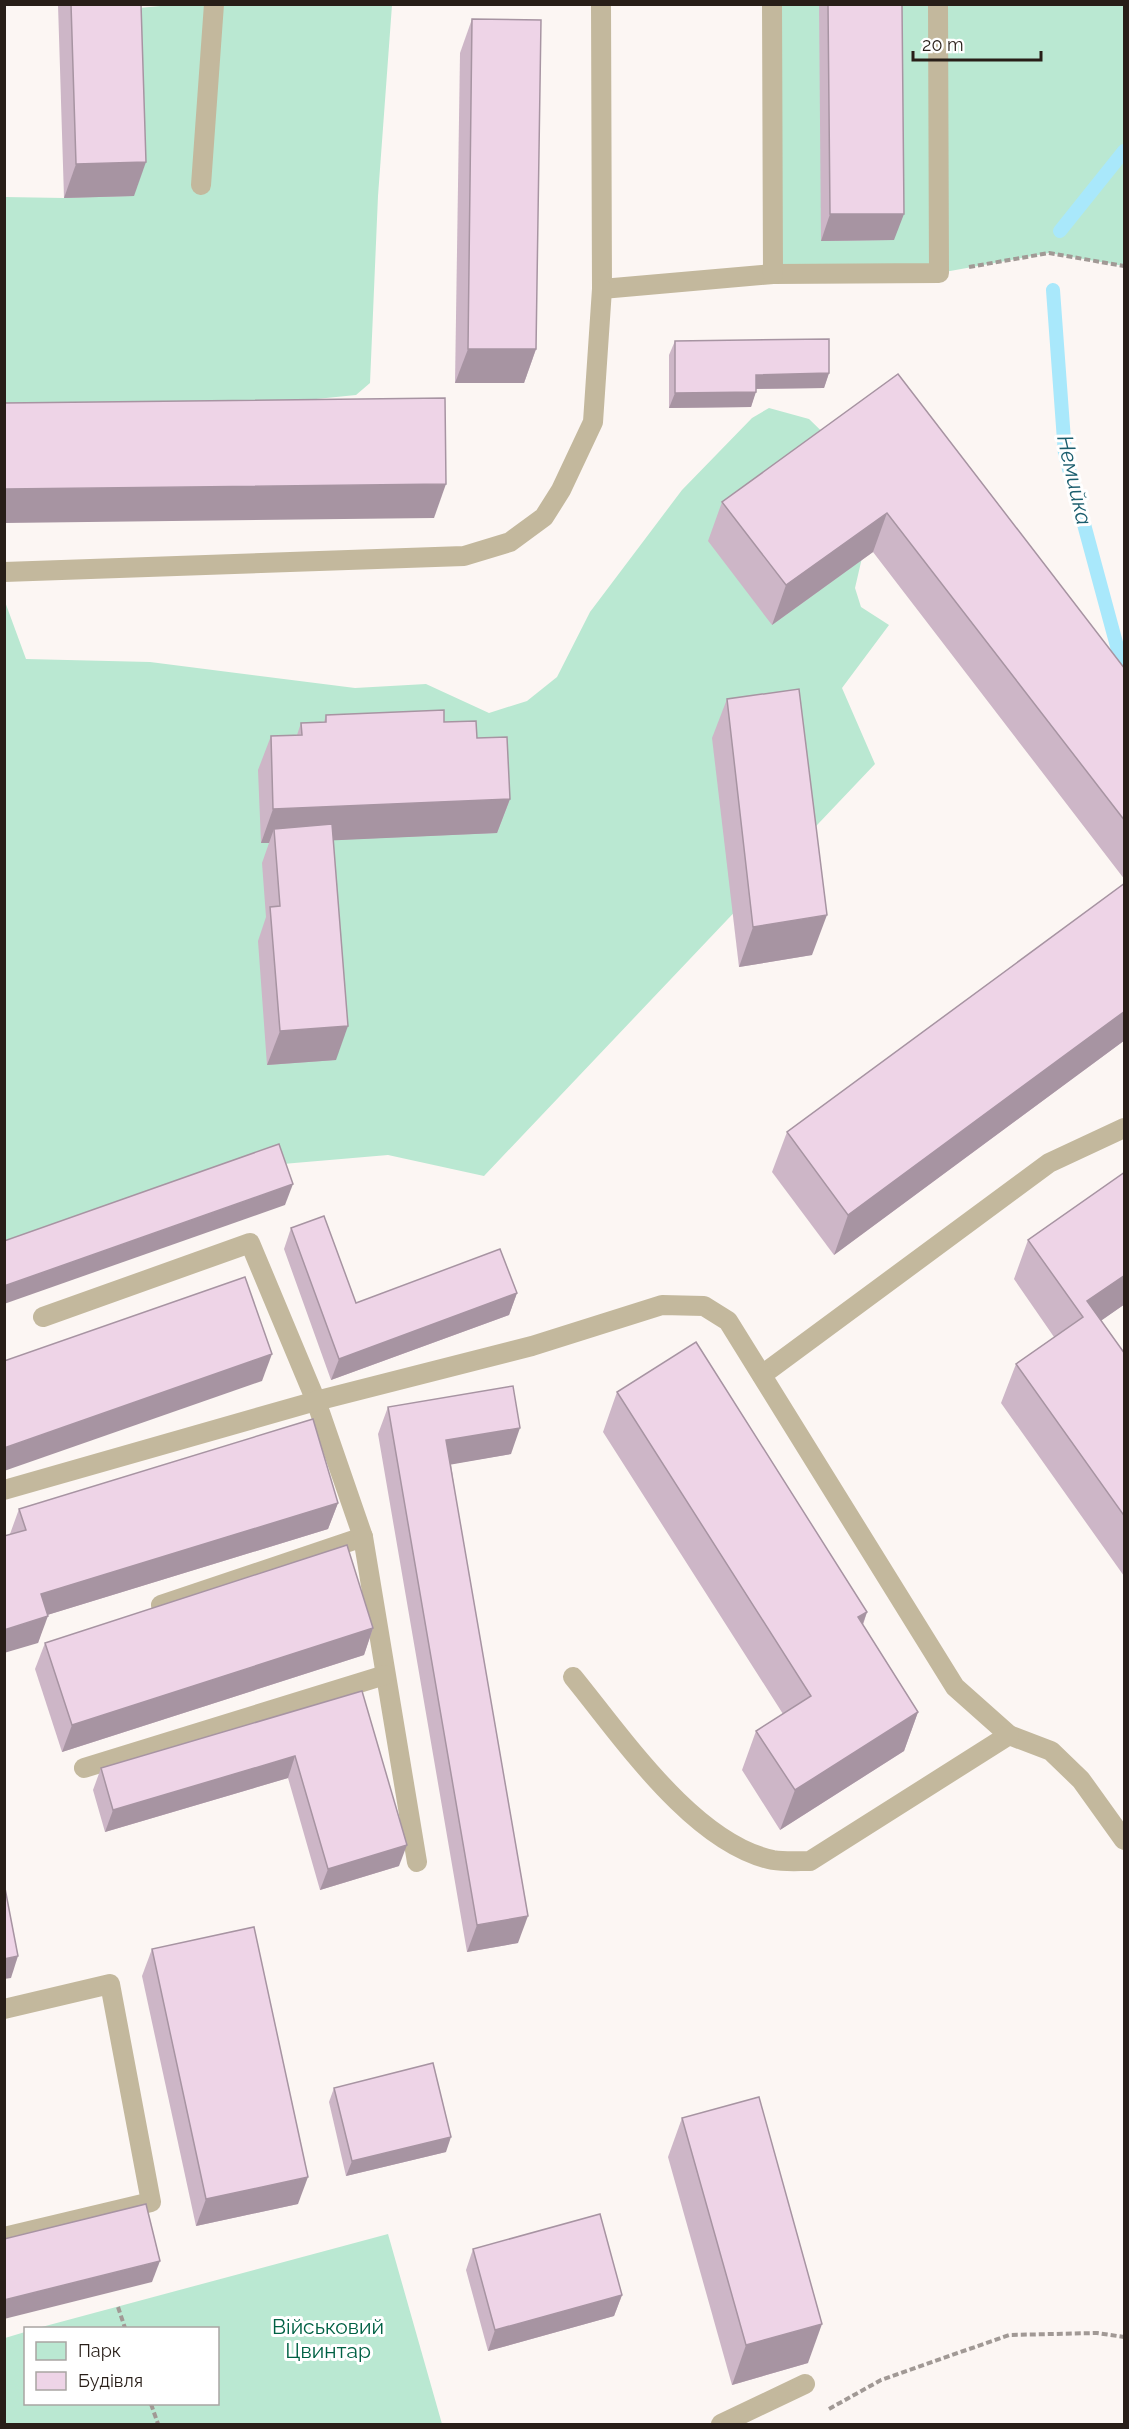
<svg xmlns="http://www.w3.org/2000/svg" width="1129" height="2429" font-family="Raleway,sans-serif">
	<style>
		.green { fill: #bae8d2 }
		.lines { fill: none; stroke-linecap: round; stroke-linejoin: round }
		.stream { stroke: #a9e8fb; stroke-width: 14 }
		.path { stroke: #a19995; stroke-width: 4; stroke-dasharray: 6 3; stroke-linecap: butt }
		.service { stroke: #c3b89d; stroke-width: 20 }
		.wall { fill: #cdb6c7 }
		.shaded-wall { fill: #a794a2 }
		.building { fill: #eed4e7; stroke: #a794a2; stroke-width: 1.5 }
		.labels { text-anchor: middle; stroke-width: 6; stroke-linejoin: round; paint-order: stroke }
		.park-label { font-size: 21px; fill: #006144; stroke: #fff }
		.water-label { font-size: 22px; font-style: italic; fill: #1b5e6e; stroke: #fff }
	</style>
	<rect width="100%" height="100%" fill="#fcf6f3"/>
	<!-- green -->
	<g class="green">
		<path d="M182,4L392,5L378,196L370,383L356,395L5,430V197L64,198L128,9Z"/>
		<path d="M772,5H1124V266L1049,253L939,273L773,274Z"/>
		<path d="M769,408L809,419L870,478L867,536L855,588L861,607L889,625L842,688L875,764L484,1176L388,1155L271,1165L5,1259L4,599L26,659L150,662L355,688L426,684L489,713L527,701L557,677L590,612L682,490L752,418Z"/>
		<path d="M388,2234L442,2424H5V2338L25,2332L26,2404H218V2328H38Z"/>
	</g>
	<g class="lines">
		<!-- stream -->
		<g class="stream">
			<path d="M1060,231L1124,151"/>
			<path d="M1053,290L1065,454L1118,650L1124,664"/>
		</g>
		<!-- path -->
		<g class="path">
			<path d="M969,267L1049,253L1124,266"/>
			<path d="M118,2307L125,2328"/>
			<path d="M151,2404L158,2424"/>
			<path d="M829,2409L881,2380L1009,2335L1097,2333L1124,2337"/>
		</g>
		<!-- service -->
		<g class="service">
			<path d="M601,4L602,289L773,274L939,273L938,4"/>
			<path d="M772,4L773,274"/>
			<path d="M201,185L214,4"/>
			<path d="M4,572L464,556L510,542L544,517L561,490L593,422L602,289"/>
			<path d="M43,1317L250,1243L316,1401L363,1537L161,1605"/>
			<path d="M762,1375L1049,1163L1124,1128"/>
			<path d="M4,1490L316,1401L532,1346L662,1305L704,1306L728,1321L955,1687L1009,1735L1051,1751L1081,1780L1124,1840"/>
			<path d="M363,1537L417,1862"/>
			<path d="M573,1677C622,1737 694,1844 773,1860C785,1862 798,1861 810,1861L1009,1735"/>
			<path d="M84,1768L385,1675"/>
			<path d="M4,2009L110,1984L151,2202L4,2237"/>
			<path d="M721,2424L805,2384"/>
		</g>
	</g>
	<!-- wall -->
	<g class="wall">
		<path d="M58,4H141L134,196L64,198Z"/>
		<path d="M819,4H902L894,240L821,241Z"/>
		<path d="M472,19L536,349L524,383H455L460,53Z"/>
		<path d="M675,341L829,373L824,388L756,389L751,407L669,408V355Z"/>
		<path d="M898,374L1125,669V880L873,552L772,625L708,541L722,502Z"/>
		<path d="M727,699L812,955L739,967L712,738Z"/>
		<path d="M326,715L444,722L477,738L510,799L497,833L333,840L336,1060L267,1065L258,941L266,917L262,863L269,843H261L258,770L271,736L297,735L301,723L324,722Z"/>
		<path d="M1125,883V1040L834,1255L772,1172L787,1132Z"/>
		<path d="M1125,1172V1304L1101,1320L1125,1354V1575L1124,1576L1001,1403L1016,1364L1054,1337L1014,1279L1028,1240Z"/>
		<path d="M291,1228L356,1303L517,1293L509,1315L331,1380L284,1249Z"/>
		<path d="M617,1392L867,1612L863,1625L918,1712L904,1751L780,1830L742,1770L756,1731L783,1714L603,1432Z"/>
		<path d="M388,1407L511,1454L451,1464L518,1943L467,1952L378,1434Z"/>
		<path d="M338,1503L328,1529L47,1615L38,1643L10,1534L19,1509Z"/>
		<path d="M373,1628L364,1655L62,1752L35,1669L45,1643Z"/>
		<path d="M362,1691L399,1866L320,1890L288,1778L105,1832L93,1790L101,1768Z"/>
		<path d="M152,1949L298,2204L196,2226L142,1976Z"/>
		<path d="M334,2088L446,2152L346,2176L329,2102Z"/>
		<path d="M682,2118L808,2363L732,2385L668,2157Z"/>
		<path d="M473,2249L622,2295L614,2316L488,2351L466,2270Z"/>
	</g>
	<!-- shaded-wall -->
	<g class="shaded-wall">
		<path d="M146,162L134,196L64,198L76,164Z"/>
		<path d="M830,214H904L894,240L821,241Z"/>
		<path d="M468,349H536L524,383H455Z"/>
		<path d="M829,373L824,388L751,389L756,375Z"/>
		<path d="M756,392L751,407L669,408L675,393Z"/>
		<path d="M446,484L434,518L4,523V489Z"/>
		<path d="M887,513L873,552L772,625L786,585Z"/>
		<path d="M510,799L497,833L275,843L274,829L269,843H261L273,809Z"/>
		<path d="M827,915L812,955L739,967L753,927Z"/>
		<path d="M1125,1011V1040L834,1255L848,1215Z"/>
		<path d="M348,1026L336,1060L267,1065L280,1031Z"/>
		<path d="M293,1184L285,1205L4,1304V1286Z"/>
		<path d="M1125,1275V1304L1075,1339L1083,1317L1087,1301Z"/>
		<path d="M517,1293L509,1315L331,1380L339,1359Z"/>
		<path d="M272,1354L262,1381L4,1471V1448Z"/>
		<path d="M520,1428L511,1454L437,1467L446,1440Z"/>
		<path d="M338,1503L328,1529L31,1620L41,1594Z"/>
		<path d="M867,1612L853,1651L858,1617Z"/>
		<path d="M48,1616L38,1643L4,1653V1630Z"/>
		<path d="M373,1628L364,1655L62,1752L72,1725Z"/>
		<path d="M918,1712L904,1751L780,1830L795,1790Z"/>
		<path d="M295,1756L288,1778L105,1832L113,1810Z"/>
		<path d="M407,1845L399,1866L320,1890L328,1869Z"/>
		<path d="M528,1916L518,1943L467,1952L477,1925Z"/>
		<path d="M18,1956L11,1978L4,1979V1959Z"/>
		<path d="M451,2137L446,2152L346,2176L352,2161Z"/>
		<path d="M308,2177L298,2204L196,2226L206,2199Z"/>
		<path d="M160,2261L152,2282L4,2319V2300Z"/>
		<path d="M622,2295L614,2316L488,2351L495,2330Z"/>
		<path d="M822,2324L808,2363L732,2385L746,2345Z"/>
	</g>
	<!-- building -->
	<g class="building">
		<path d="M71,4H141L146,162L76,164Z"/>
		<path d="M828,4H902L904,214H830Z"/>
		<path d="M472,19L541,20L536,349H468Z"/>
		<path d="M829,339V373L756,375V392L675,393V341Z"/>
		<path d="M898,374L1125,669V821L887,513L786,585L722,502Z"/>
		<path d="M445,398L446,484L4,489V403Z"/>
		<path d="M799,689L827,915L753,927L727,699Z"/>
		<path d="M444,710V722L476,721L477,738L507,737L510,799L273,809L271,736L302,735L301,723L326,722V715Z"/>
		<path d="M332,824L348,1026L280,1031L270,907L280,906L274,829Z"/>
		<path d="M1125,883V1011L848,1215L787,1132Z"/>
		<path d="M279,1144L293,1184L4,1286V1241Z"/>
		<path d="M1125,1172V1275L1087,1301L1125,1354V1517L1016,1364L1083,1317L1028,1240Z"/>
		<path d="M324,1216L356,1303L500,1249L517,1293L339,1359L291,1228Z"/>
		<path d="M245,1277L272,1354L4,1448V1361Z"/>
		<path d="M696,1342L867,1612L858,1617L918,1712L795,1790L756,1731L811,1696L617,1392Z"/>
		<path d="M513,1386L520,1428L446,1440L528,1916L477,1925L388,1407Z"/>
		<path d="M313,1419L338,1503L41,1594L48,1616L4,1630V1536L26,1530L19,1509Z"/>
		<path d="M347,1545L373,1628L72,1725L45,1643Z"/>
		<path d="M362,1691L407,1845L328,1869L295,1756L113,1810L101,1768Z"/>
		<path d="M4,1883L18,1956L4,1959Z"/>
		<path d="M254,1927L308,2177L206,2199L152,1949Z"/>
		<path d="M433,2063L451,2137L352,2161L334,2088Z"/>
		<path d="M759,2097L822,2324L746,2345L682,2118Z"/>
		<path d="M146,2204L160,2261L4,2300V2239Z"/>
		<path d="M600,2214L622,2295L495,2330L473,2249Z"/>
	</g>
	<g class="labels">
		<!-- park labels -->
		<g class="park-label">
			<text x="328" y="2334">Військовий<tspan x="328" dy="24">Цвинтар</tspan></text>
		</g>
		<!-- water labels -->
		<g class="water-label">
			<text transform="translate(1075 480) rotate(77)" y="8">Немийка</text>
		</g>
	</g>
	<!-- border -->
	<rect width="1129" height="2429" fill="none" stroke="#281e18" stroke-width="12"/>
	<!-- legend -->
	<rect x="24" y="2327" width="195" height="78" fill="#ffffff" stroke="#a9a5a3" stroke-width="1.5"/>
	<rect x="36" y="2342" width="30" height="18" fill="#bae8d2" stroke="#a9a5a3" stroke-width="1.5"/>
	<text x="78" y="2357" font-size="18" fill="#281e18">Парк</text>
	<rect x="36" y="2372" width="30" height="18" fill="#eed4e7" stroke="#a9a5a3" stroke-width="1.5"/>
	<text x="78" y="2387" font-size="18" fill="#281e18">Будівля</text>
	<!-- scale -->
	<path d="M913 51v9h128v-9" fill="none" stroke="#281e18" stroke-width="3"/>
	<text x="922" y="51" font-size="18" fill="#281e18" stroke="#ffffff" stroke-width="4.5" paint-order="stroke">20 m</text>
</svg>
